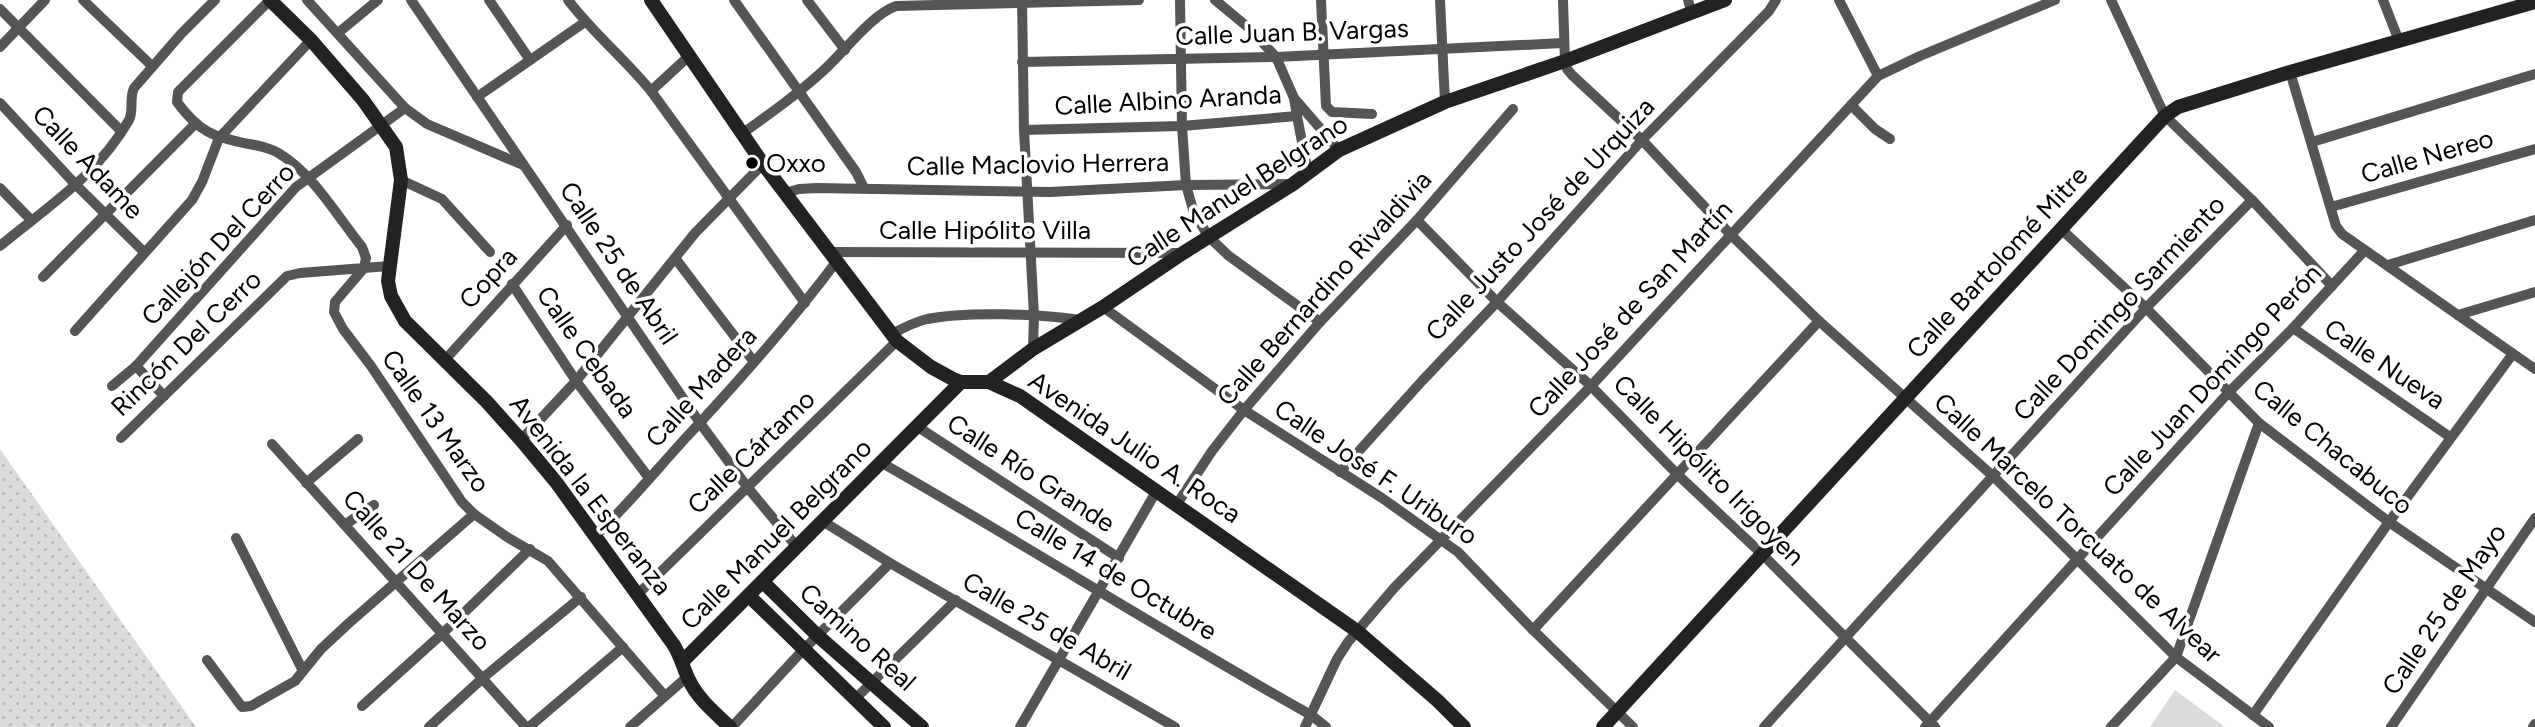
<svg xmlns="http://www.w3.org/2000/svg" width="2535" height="727" font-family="Figtree,sans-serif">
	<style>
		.grass { fill: url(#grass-dots) }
		.pitch { fill: #dcdcdc }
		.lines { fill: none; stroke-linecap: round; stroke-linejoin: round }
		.street { stroke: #555; stroke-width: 10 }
		.secondary { stroke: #222; stroke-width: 14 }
		.poi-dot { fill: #000; stroke: #fff; stroke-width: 2.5 }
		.labels { text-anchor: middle; stroke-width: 7; stroke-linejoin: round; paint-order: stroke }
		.street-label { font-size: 26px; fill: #000; stroke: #fff }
		.poi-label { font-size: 26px; fill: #000; stroke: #fff; text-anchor: start }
	</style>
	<defs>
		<pattern id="grass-dots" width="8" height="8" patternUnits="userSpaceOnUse" patternTransform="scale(1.75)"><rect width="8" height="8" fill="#dcdcdc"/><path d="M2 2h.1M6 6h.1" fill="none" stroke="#bbb" stroke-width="1.8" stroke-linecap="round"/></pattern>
	</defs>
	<rect width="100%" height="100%" fill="#fff"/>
	<!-- grass -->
	<path class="grass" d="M0,449L196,727H0Z"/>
	<!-- pitch -->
	<path class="pitch" d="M2175,690L2225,727H2150Z"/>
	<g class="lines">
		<!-- street -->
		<g class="street">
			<path d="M83,0L152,66"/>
			<path d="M307,0L405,108L427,124L523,165"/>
			<path d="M411,0L700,423L748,488L797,547"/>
			<path d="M489,0L530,60"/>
			<path d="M568,0C593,33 625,59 651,91L805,303"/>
			<path d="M734,0L856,172L864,188"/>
			<path d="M807,0L845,50"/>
			<path d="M1022,0L1024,130L1034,316L1033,349"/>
			<path d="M1180,0L1182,126L1186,185L1194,213L1209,237L1229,256L1320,322"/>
			<path d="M1215,0L1250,29L1276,57L1294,98L1339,150"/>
			<path d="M1321,0L1326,106L1332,112L1372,114"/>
			<path d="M1440,0L1445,102"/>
			<path d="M1563,0L1565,61L1567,69L1572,75L1642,140L1730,234L1819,321L1994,477L2176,657L2269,727"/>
			<path d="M1688,0L1691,11"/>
			<path d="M1839,0L1878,76"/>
			<path d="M2111,0L2165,116L2252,200L2332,286"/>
			<path d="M2383,0L2399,41"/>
			<path d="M0,9L121,131"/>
			<path d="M338,33L378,0"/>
			<path d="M0,47L45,0"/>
			<path d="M1022,62L1276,57L1563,43"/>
			<path d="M2290,72L2336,226L2342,234L2535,369"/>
			<path d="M651,91L689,56"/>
			<path d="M477,97L585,22"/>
			<path d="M0,103L76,185L144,252"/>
			<path d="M1851,105L1875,129L1890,139"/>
			<path d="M1297,116L1308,173"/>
			<path d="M1024,130L1182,126L1297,116L1294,98"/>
			<path d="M743,133C771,113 799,93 824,70C845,51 871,15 896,6L1139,0"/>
			<path d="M2312,142L2535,74"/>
			<path d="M401,180L442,199L490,252"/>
			<path d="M0,188L31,220"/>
			<path d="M785,193L799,189L817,188L1050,192L1186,185L1293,184"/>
			<path d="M2331,207L2535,149"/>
			<path d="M1417,220L1497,302L1591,386L1677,474L1763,555L1935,727"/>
			<path d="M2060,228L2146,308L2259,423L2389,522L2535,622"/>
			<path d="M0,246C47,207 97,176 129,120C134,110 129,99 134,88L181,34L215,0"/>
			<path d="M829,252L1183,253"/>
			<path d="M675,258L754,362"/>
			<path d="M2388,265L2535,220"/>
			<path d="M389,266L364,268L335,302L334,312L343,329L371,366L462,502L474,514L507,537L548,561L664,695"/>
			<path d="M43,277L195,124"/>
			<path d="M512,284L576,381L649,478"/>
			<path d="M1103,307L1244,410L1382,498L1458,552L1533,630L1633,727"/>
			<path d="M2458,315L2535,292"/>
			<path d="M2293,328L2450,437"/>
			<path d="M75,331L192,200L202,182L219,138L311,40"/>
			<path d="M892,334C903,328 914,322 927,319C967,311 1040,314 1080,320"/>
			<path d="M444,361L567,225"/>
			<path d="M136,366L164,396"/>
			<path d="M112,386L136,366L296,187L405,108"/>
			<path d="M918,427L1119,558"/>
			<path d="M121,438L287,276L300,273L364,268L366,258L362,247C337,216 314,175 280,154C271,148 260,146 249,144C213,137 199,132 177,102L178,92L270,0"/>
			<path d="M521,440L576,381L695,233L763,164"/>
			<path d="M272,444L526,727"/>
			<path d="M882,463C1026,545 1166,634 1311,715L1326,727"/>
			<path d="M1340,472L1422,381L1497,302L1642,140L1769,11L1776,0"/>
			<path d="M306,483L358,439"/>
			<path d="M1177,504L1212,451L1244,410L1320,322L1417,220L1513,109"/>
			<path d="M824,522L890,563L1175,727"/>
			<path d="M346,524L374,505"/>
			<path d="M594,537C626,507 653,474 682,442C736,384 789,325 836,262"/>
			<path d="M236,538L303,671"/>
			<path d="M637,595L897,341"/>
			<path d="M1533,630L1819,321"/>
			<path d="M207,660L242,707L251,706L295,681L321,649L349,623L474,514"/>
			<path d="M855,699L956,600"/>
			<path d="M362,706L443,633L530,549"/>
			<path d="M2253,715L2389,522L2512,355"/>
			<path d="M429,727L484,677L581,597"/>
			<path d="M529,727L623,647"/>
			<path d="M630,727L687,677"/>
			<path d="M732,727L803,650L890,563"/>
			<path d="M1020,727L1157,490"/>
			<path d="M1305,727L1337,659L1348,642L1394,588L1591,386L1878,76L1920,56L2055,0"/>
			<path d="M1764,727L2146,308L2252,200"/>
			<path d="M1925,727L2229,392L2293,328L2364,251"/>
			<path d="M2111,727L2176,657L2259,423"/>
			<path d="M2391,727L2535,518"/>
			<path d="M2533,727L2535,724"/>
		</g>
		<!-- secondary -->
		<g class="secondary">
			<path d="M270,0L311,40L363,100L396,147L401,180L388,281L391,296L405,321L487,402L521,440L556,482L673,644C681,656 683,668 689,680C698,699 715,713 730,727"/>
			<path d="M651,0L763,164L897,341L931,367L953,379L961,382H989L1020,396L1357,631L1438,701L1464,727"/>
			<path d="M989,382L1033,349L1103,307L1183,253L1293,184L1339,150L1445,102L1565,61L1725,0"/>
			<path d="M763,582L818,636L922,727"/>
			<path d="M749,596L884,727"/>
			<path d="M683,661L961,382"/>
			<path d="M1603,727L2165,116L2178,107L2290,72L2535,2"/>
		</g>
	</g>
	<!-- markers -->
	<circle class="poi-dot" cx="752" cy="163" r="7"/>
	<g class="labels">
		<!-- street labels -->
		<g class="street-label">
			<text transform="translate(1292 32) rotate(-2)" y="9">Calle Juan B. Vargas</text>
			<text transform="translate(1168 100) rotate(-3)" y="9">Calle Albino Aranda</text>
			<text transform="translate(2427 156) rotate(-16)" y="9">Calle Nereo</text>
			<text transform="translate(88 162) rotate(46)" y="9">Calle Adame</text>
			<text transform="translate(1038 164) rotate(-1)" y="9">Calle Maclovio Herrera</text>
			<text transform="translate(1237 191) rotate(-33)" y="9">Calle Manuel Belgrano</text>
			<text transform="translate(1540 219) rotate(-47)" y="9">Calle Justo José de Urquiza</text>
			<text x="985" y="239">Calle Hipólito Villa</text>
			<text transform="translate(218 244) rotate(-47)" y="9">Callejón Del Cerro</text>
			<text transform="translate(1997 262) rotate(-47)" y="9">Calle Bartolomé Mitre</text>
			<text transform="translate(619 263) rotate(56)" y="9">Calle 25 de Abril</text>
			<text transform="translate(488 278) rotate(-48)" y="9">Copra</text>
			<text transform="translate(1324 288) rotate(-48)" y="9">Calle Bernardino Rivaldivia</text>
			<text transform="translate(2119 308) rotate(-47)" y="9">Calle Domingo Sarmiento</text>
			<text transform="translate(1630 309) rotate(-47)" y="9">Calle José de San Martín</text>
			<text transform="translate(186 343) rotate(-44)" y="9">Rincón Del Cerro</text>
			<text transform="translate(587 352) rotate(55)" y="9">Calle Cebada</text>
			<text transform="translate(2385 364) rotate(34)" y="9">Calle Nueva</text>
			<text transform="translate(2212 380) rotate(-47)" y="9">Calle Juan Domingo Perón</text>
			<text transform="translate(701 387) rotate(-48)" y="9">Calle Madera</text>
			<text transform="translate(436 421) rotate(55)" y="9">Calle 13 Marzo</text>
			<text transform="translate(1135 447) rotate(34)" y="9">Avenida Julio A. Roca</text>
			<text transform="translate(2333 447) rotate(39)" y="9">Calle Chacabuco</text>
			<text transform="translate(751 452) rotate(-44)" y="9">Calle Cártamo</text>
			<text transform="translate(1709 470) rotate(45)" y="9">Calle Hipólito Irigoyen</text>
			<text transform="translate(1376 472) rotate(34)" y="9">Calle José F. Uriburo</text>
			<text transform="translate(1031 473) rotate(33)" y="9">Calle Río Grande</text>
			<text transform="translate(591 495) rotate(52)" y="9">Avenida la Esperanza</text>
			<text transform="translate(2078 528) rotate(43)" y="9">Calle Marcelo Torcuato de Alvear</text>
			<text transform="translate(776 534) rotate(-45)" y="9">Calle Manuel Belgrano</text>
			<text transform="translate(417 570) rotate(48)" y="9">Calle 21 De Marzo</text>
			<text transform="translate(1116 574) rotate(31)" y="9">Calle 14 de Octubre</text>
			<text transform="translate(2444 609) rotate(-56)" y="9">Calle 25 de Mayo</text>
			<text transform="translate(1047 626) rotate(30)" y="9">Calle 25 de Abril</text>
			<text transform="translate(858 637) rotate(42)" y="9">Camino Real</text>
		</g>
		<!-- poi labels -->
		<g class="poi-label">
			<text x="766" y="172">Oxxo</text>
		</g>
	</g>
</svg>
